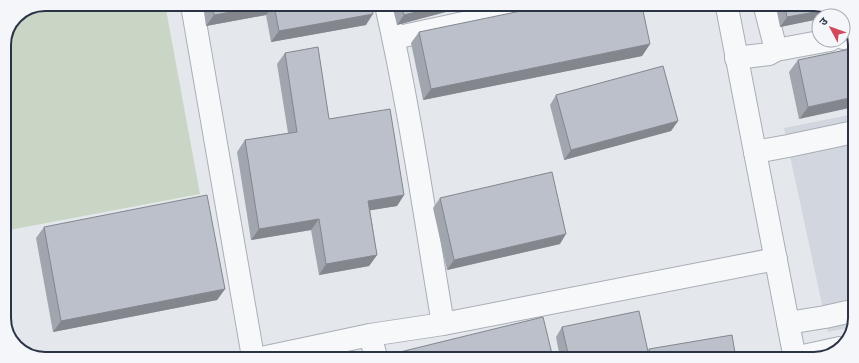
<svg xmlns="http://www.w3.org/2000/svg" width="859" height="363" font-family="'PT Sans','Noto Sans Devanagari',sans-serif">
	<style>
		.built { fill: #d2d6de }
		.green { fill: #c9d6c5 }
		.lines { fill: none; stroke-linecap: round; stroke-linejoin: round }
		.minor-casing { stroke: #a9aeb7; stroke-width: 24 }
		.minor { stroke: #f7f8fa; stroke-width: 22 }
		.wall { fill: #a1a5ae }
		.shaded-wall { fill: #83868d }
		.building { fill: #bbc0ca; stroke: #83868d }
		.rim { fill: none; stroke: #2b3445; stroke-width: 2 }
	</style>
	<rect width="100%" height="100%" fill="#e4e7ec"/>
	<!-- built -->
	<path class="built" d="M854,114L852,327L828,332L784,128Z"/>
	<!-- green -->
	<path class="green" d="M45,4H165L200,194L4,231V43L16,16Z"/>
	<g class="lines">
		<defs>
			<g id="minor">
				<path d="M192,5L253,357"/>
				<path d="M386,5C410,110 425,218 443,324"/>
				<path d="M727,7L795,359"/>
				<path d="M765,7L776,50L830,40"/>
				<path d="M394,38L542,6"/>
				<path d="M843,38L852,36"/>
				<path d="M736,58L769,54L776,50"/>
				<path d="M755,152L788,146L854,132"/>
				<path d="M788,323L825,317L852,311"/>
				<path d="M370,335L376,357"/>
				<path d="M266,357L370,335L443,324L776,259"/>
				<path d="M794,358L840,348"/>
			</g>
		</defs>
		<!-- minor casing -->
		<use href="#minor" class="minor-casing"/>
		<!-- minor -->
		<use href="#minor" class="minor"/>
	</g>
	<!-- wall -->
	<g class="wall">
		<path d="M203,5H372L366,25L271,42L266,15L206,26Z"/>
		<path d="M392,5L468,6L397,25Z"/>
		<path d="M776,7H829L840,15L837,16H819V19L780,27Z"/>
		<path d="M419,32L650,44L642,56L423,100L411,43Z"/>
		<path d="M855,48L799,119L789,72L798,60Z"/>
		<path d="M285,53L329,119L404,195L397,206L370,210L377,255L369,266L319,275L311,230L251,240L237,152L245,140L288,133L277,64Z"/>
		<path d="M556,95L678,121L671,131L564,160L550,105Z"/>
		<path d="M440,198L560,244L447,270L433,208Z"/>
		<path d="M44,227L225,289L217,300L53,332L36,238Z"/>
		<path d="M562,327L648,351L649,349L736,359L560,358L556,337Z"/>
		<path d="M396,353L553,358L393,357Z"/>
	</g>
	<!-- shaded-wall -->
	<g class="shaded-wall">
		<path d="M270,5H274L266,15L206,26L214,15Z"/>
		<path d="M440,6H468L397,25L404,15Z"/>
		<path d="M831,9L840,15L837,16H819V19L780,27L787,17Z"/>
		<path d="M373,14L366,25L271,42L279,31Z"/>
		<path d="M650,44L642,56L423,100L431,89Z"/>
		<path d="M854,97V107L799,119L808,107Z"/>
		<path d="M678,121L671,131L564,160L571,150Z"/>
		<path d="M404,195L397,206L360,212L368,201Z"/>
		<path d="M319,219L311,230L251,240L259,229Z"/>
		<path d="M566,234L560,244L447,270L454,260Z"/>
		<path d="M377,255L369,266L319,275L326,264Z"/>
		<path d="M225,289L217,300L53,332L61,321Z"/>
	</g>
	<!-- building -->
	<g class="building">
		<path d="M212,5H270L214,15Z"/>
		<path d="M274,5H372L373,14L279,31Z"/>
		<path d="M401,5L440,6L404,15Z"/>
		<path d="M545,6H642L650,44L431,89L419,32Z"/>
		<path d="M785,7H829L831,9L787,17Z"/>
		<path d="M318,47L329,119L390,109L404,195L368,201L377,255L326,264L319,219L259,229L245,140L297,132L285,53Z"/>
		<path d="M855,48L854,97L808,107L798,60Z"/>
		<path d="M663,66L678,121L571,150L556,95Z"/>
		<path d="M552,172L566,234L454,260L440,198Z"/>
		<path d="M207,195L225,289L61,321L44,227Z"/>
		<path d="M639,311L649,356L647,358H569L562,327Z"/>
		<path d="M543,317L553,358L397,357L396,353Z"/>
		<path d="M732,335L736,359L651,358L649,349Z"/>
	</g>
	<!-- crop -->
	<path d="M0 0H859V363H0ZM45 11H814A34 34 0 0 1 848 45V318A34 34 0 0 1 814 352H45A34 34 0 0 1 11 318V45A34 34 0 0 1 45 11Z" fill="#f4f6f9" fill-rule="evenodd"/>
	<path class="rim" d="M45 11H814A34 34 0 0 1 848 45V318A34 34 0 0 1 814 352H45A34 34 0 0 1 11 318V45A34 34 0 0 1 45 11Z"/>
	<!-- north arrow -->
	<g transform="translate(831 28) rotate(311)"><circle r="19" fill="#f4f6f9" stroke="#a4a8b1"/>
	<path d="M0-3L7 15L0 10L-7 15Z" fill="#d1495b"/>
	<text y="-6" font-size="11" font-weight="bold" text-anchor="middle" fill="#2b3445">उ</text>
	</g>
</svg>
